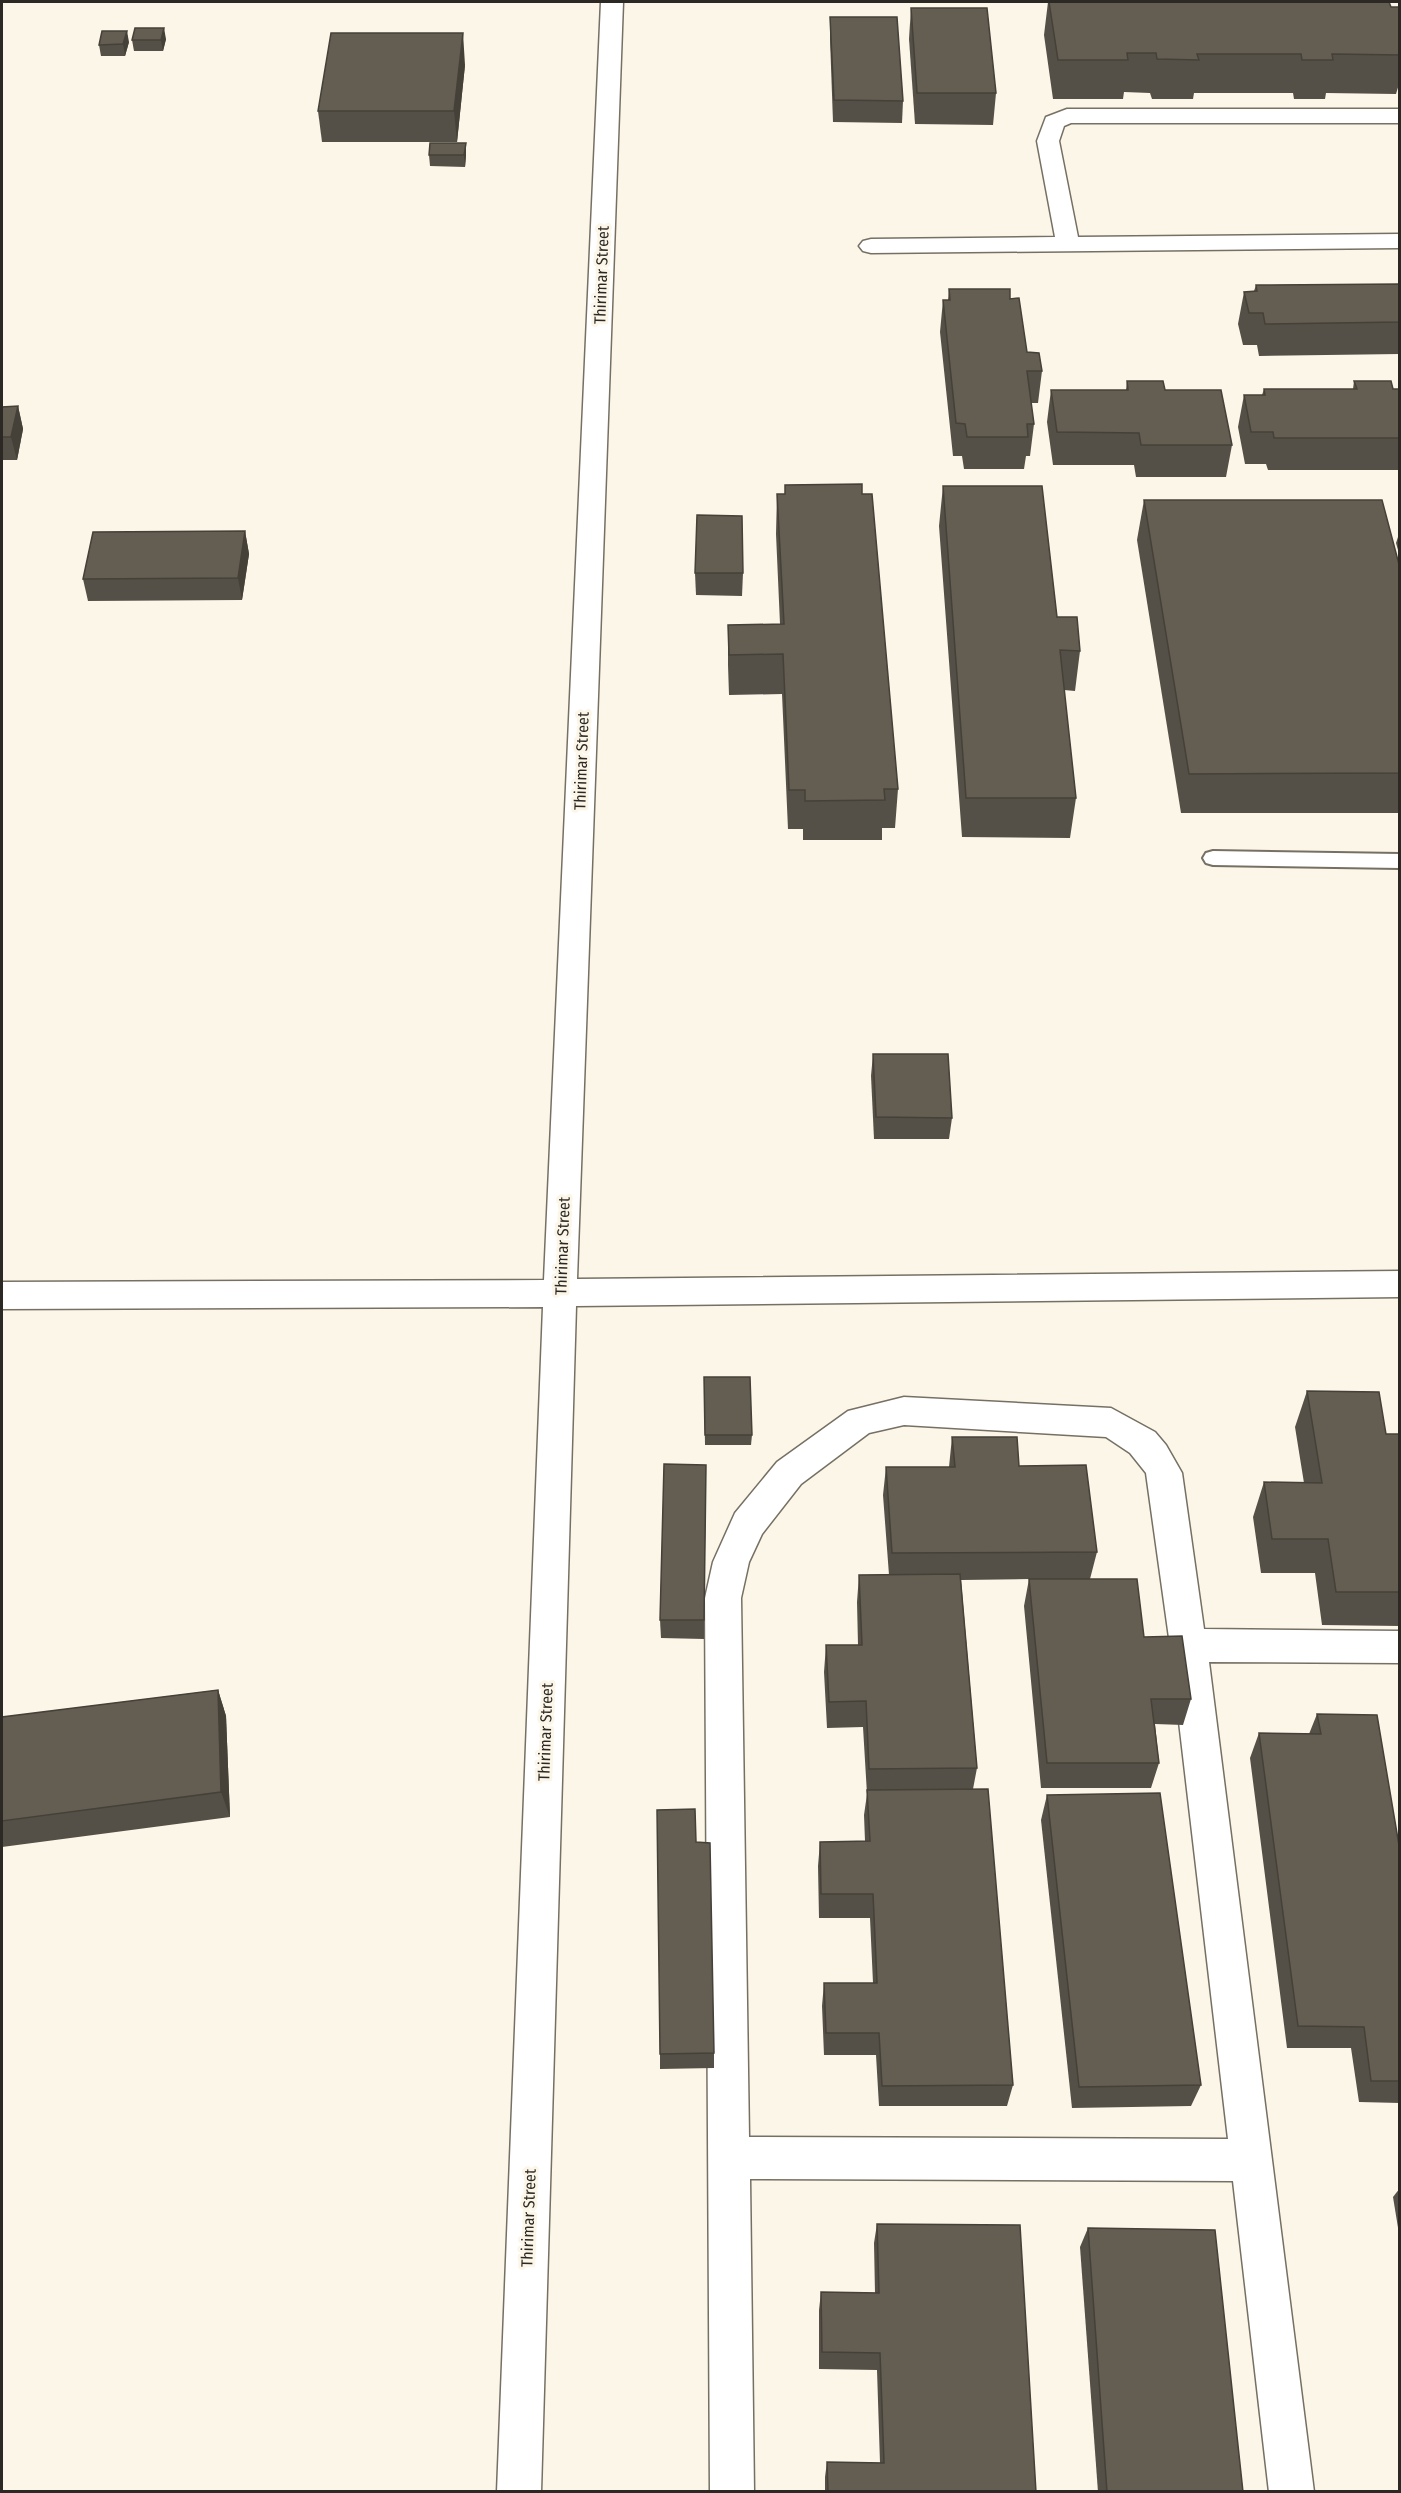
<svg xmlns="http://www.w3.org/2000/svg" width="1401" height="2493" font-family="'Fira Sans Condensed',sans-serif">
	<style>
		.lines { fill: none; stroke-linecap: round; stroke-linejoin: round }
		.service-casing { stroke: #767064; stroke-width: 4 }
		.minor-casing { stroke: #767064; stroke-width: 3 }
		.service { fill: #fff; fill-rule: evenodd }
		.minor { fill: #fff; fill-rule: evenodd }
		.wall { fill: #555047 }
		.shaded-wall { fill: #454139 }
		.building { fill: #635d52; stroke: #454139; stroke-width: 1.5 }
		.labels { text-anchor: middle; stroke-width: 6; stroke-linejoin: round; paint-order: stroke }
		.street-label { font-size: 16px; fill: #2c2924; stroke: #fcf6e8 }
	</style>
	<rect width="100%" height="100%" fill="#fcf6e8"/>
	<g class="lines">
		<defs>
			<path id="service" d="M1213,851L1400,854V868L1213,865L1206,863L1203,858L1206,853Z"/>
			<g id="minor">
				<path d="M601,2H623L577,1279L1400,1271V1297L576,1306L541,2492H497L543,1307L2,1309V1282L544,1280Z"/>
				<path d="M1067,109H1400V123H1071L1064,126L1059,141L1078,237L1400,234V248L871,253L863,251L859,246L863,241L871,239L1055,237L1037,141L1046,117Z"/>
				<path d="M904,1397L1111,1408L1155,1432L1166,1445L1182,1473L1204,1629L1400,1631V1663L1209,1662L1314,2492H1269L1233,2181L750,2179L754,2492H710L705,1598L713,1562L735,1513L777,1462L848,1411ZM904,1425L1106,1437L1130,1453L1146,1473L1170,1645L1228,2139L749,2137L741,1598L749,1562L762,1534L801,1484L869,1433Z"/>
			</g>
		</defs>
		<!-- service casing -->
		<use href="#service" class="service-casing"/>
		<!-- minor casing -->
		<use href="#minor" class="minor-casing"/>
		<!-- service -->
		<use href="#service" class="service"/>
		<!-- minor -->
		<use href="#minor" class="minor"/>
	</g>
	<!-- wall -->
	<g class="wall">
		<path d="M1048,2H1389L1391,7H1400V84H1399L1396,94L1326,93L1325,99H1294L1293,93H1194L1193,99H1152L1150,93L1124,92L1123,99H1053L1044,35Z"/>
		<path d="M911,8L996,93L993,125L915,124L909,39Z"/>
		<path d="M830,17L903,101L902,123L833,122L830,39Z"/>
		<path d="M166,39L163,51H134L132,40Z"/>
		<path d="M129,42L125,56H101L99,45Z"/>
		<path d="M465,65L457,142H322L318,111Z"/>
		<path d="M429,155H466L465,167L430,166Z"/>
		<path d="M1400,284V354L1259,356L1257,345H1243L1238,324L1244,292L1254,291L1256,285Z"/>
		<path d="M949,289L1010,299L1027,352L1042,371L1038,403H1031L1034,424L1030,456H1026L1024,469H964L962,456H953L940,332L943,300H948Z"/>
		<path d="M1127,381L1165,390L1232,445L1226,477H1136L1134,465H1053L1047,422L1051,390H1126Z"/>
		<path d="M1354,381L1393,389H1400V470H1268L1266,464H1245L1238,427L1244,395H1262L1264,389H1353Z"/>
		<path d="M18,406L23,429L17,460H2V407Z"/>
		<path d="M785,485L898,789L895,828H882V840H803V829H788L782,694L729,695L728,665V625L780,624L776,534L777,494H785Z"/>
		<path d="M943,486L1057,617L1080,651L1075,691L1064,690L1076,798L1070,838L962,837L939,526Z"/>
		<path d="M1144,500L1400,568V813H1181L1137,540Z"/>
		<path d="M245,531L249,554L242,600L88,601L83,579Z"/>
		<path d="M1400,531V557L1396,543Z"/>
		<path d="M695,573H743L742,596L696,595Z"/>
		<path d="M873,1054L952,1118L949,1139H874L871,1076Z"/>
		<path d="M704,1377L752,1435L751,1445H705Z"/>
		<path d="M1307,1391L1386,1434H1400V1626L1322,1625L1315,1573H1261L1253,1517L1264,1482L1304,1483L1295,1427Z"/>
		<path d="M952,1437L1019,1466L1097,1552L1090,1579L1144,1637L1191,1699L1183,1725L1155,1724L1159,1763L1151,1788H1041L1024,1606L1029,1579L961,1580L977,1768L973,1789L1013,2085L1007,2106H879L876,2055H824L822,2006L824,1983H873L870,1918H819L818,1866L820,1842L865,1841L864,1815L867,1794L863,1727L827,1728L824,1672L826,1645H858L857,1602L859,1575H889L883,1495L886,1467H949Z"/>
		<path d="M706,1465L704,1639L661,1638L660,1620Z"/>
		<path d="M218,1690L226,1716L230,1817L2,1847V1717Z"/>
		<path d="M1317,1714L1400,1851V2103L1359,2102L1351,2048H1287L1250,1758L1259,1733L1309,1734Z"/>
		<path d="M1047,1795L1201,2085L1191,2106L1072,2108L1041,1820Z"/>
		<path d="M696,1842L714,2053V2068L660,2069V2054Z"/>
		<path d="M1400,2188V2240L1393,2197Z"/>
		<path d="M877,2224L1036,2492H825V2477L827,2462L880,2463L877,2370L819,2369V2310L821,2292L875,2293L874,2243Z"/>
		<path d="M1088,2228L1243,2492H1098L1080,2247Z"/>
	</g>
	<!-- shaded-wall -->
	<g class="shaded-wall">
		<path d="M164,28L166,39L163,51L161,40Z"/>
		<path d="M127,31L129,42L125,56L123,44Z"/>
		<path d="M463,33L465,65L457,142L454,111Z"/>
		<path d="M466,143V155L465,167L464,155Z"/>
		<path d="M18,406L23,429L17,460L11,437Z"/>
		<path d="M245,531L249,554L242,600L238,578Z"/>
		<path d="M218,1690L226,1716L230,1817L221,1792Z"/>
	</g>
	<!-- building -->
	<g class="building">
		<path d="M1049,2H1389L1391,7H1400V55L1332,54L1333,60H1302L1301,54H1197L1199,60L1157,59L1156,53H1127L1128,60H1058Z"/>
		<path d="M911,8H987L996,93H917Z"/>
		<path d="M830,17H897L903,101L834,100Z"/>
		<path d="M135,28H164L161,40H132Z"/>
		<path d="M102,31H127L123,44L99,45Z"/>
		<path d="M331,33H463L454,111H318Z"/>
		<path d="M430,143H466L464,155H429Z"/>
		<path d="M1400,284V322L1265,324L1263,313H1249L1244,292L1257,291L1256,285Z"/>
		<path d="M949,289H1010V299L1019,298L1027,352L1039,353L1042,371H1027L1034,424H1027L1028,437H967L965,424L956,423L943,300H950Z"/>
		<path d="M1127,381H1163L1165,390H1221L1232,445H1141L1139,433L1057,432L1051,390H1128Z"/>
		<path d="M1354,381H1391L1393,389H1400V438H1274L1273,432H1251L1244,395H1265L1264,389H1357Z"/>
		<path d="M18,406L11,437H2V407Z"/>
		<path d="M862,484V494H872L898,789H884L885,800L805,801V790H789L783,654L729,655L728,625L784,624L777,494H785V485Z"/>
		<path d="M943,486H1042L1057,617H1077L1080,651L1060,650L1076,798H966Z"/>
		<path d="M1144,500H1382L1400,568V773L1189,774Z"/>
		<path d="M697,515L742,516L743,573H695Z"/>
		<path d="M245,531L238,578L83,579L93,532Z"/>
		<path d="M873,1054H948L952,1118L876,1117Z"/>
		<path d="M704,1377H750L752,1435H705Z"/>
		<path d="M1307,1391L1379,1392L1386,1434H1400V1592H1336L1328,1539H1272L1264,1482L1322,1483Z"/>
		<path d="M952,1437H1017L1019,1466L1086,1465L1097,1552L892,1553L886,1467H955Z"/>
		<path d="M664,1464L706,1465L704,1620H660Z"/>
		<path d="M960,1574L977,1768L869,1769L866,1701L829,1702L826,1645H862L859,1575Z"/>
		<path d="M1029,1579H1137L1144,1637L1182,1636L1191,1699H1151L1159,1763H1047Z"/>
		<path d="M218,1690L221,1792L2,1821V1717Z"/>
		<path d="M1317,1714L1377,1715L1400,1851V2081H1371L1364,2027L1298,2026L1259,1733L1321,1734Z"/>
		<path d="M988,1789L1013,2085L882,2086L879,2033H826L824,1983H877L873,1894H821L820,1842L870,1841L867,1790Z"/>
		<path d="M1160,1793L1201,2085L1079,2087L1047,1795Z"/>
		<path d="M695,1809L696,1842L710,1843L714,2053L660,2054L657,1810Z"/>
		<path d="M877,2224L1020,2225L1036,2492H828L827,2462L884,2463L880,2353L822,2352L821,2292L879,2293Z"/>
		<path d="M1088,2228L1215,2230L1243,2492H1107Z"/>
	</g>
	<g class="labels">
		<!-- street labels -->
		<g class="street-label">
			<text transform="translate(601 275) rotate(-88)" y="6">Thirimar Street</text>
			<text transform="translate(581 761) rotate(-88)" y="6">Thirimar Street</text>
			<text transform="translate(562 1246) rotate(-88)" y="6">Thirimar Street</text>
			<text transform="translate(545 1732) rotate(-88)" y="6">Thirimar Street</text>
			<text transform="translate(528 2218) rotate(-88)" y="6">Thirimar Street</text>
		</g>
	</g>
	<!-- border -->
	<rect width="1401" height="2493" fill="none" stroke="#2c2924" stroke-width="6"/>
</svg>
